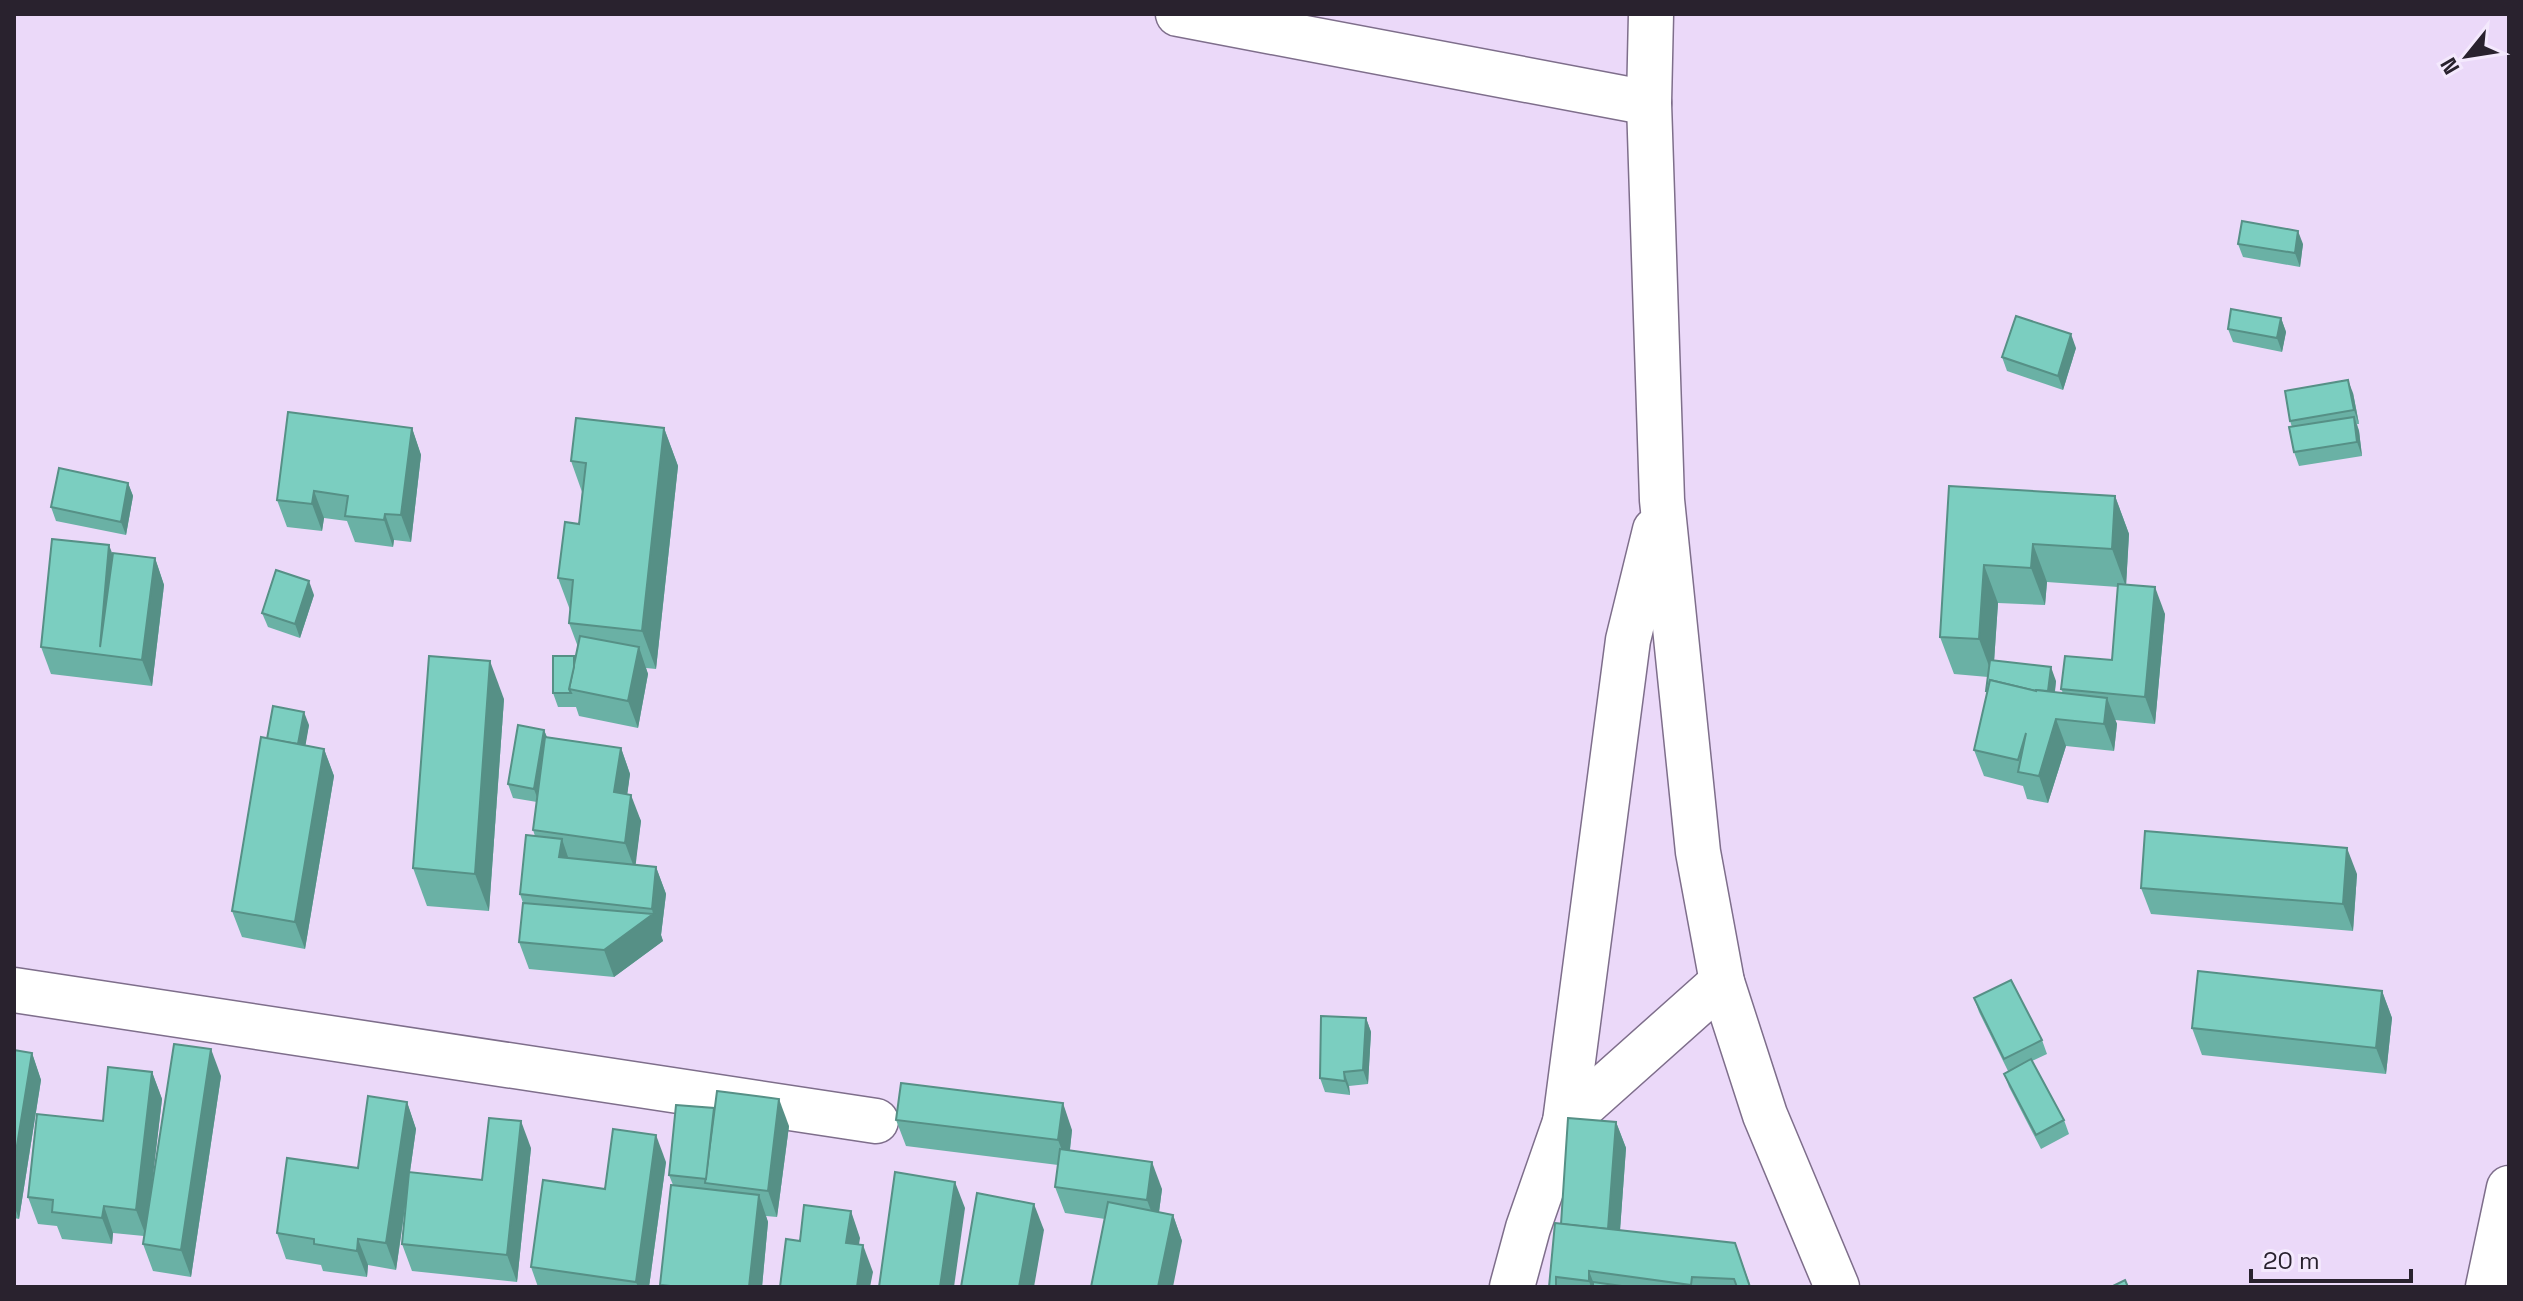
<svg xmlns="http://www.w3.org/2000/svg" width="2523" height="1301" font-family="'Space Grotesk',sans-serif">
	<style>
		.lines { fill: none; stroke-linecap: round; stroke-linejoin: round }
		.minor-casing { stroke: #7e6e8b; stroke-width: 47 }
		.minor { stroke: #fff; stroke-width: 44 }
		.wall { fill: #6ab1a5; fill-rule: evenodd }
		.shaded-wall { fill: #569086 }
		.building { fill: #7bcec0; stroke: #569086; stroke-width: 2 }
	</style>
	<rect width="100%" height="100%" fill="#ebd9f9"/>
	<g class="lines">
		<defs>
			<g id="minor">
				<path d="M1178,14L1649,103"/>
				<path d="M1651,14L1649,103L1662,500L1698,852L1722,982L1765,1115L1837,1287"/>
				<path d="M14,990L876,1121"/>
				<path d="M1565,1122L1628,640L1655,530"/>
				<path d="M1512,1287L1528,1228L1565,1122L1722,982"/>
				<path d="M2488,1287L2509,1188"/>
			</g>
		</defs>
		<!-- minor casing -->
		<use href="#minor" class="minor-casing"/>
		<!-- minor -->
		<use href="#minor" class="minor"/>
	</g>
	<!-- wall -->
	<g class="wall">
		<path d="M2238,244H2303L2300,267L2243,257Z"/>
		<path d="M2281,318L2286,332L2282,352L2233,342L2228,329Z"/>
		<path d="M2076,348L2063,390L2007,371L2002,357Z"/>
		<path d="M2353,393L2359,424H2357L2359,431L2362,456L2299,466L2294,452L2292,427L2290,421Z"/>
		<path d="M412,428L421,455L411,542L394,540L393,547L355,542L347,521L324,518L322,531L287,527L277,500Z"/>
		<path d="M664,428L678,466L656,669L646,668L648,674L638,728L579,716L576,707H558L553,693L575,660L578,647L569,623L570,610L558,578L579,524L582,492L571,461Z"/>
		<path d="M128,483L133,496L126,535L56,521L51,507Z"/>
		<path d="M1949,486L2115,496L2129,534L2126,584L2165,614L2155,724L2115,720L2117,724L2114,751L2066,746L2048,803L2027,799L2023,786L1984,776L1974,750L1987,693L1988,677L1954,674L1940,637ZM2047,582L2118,587L2112,660L2061,689L2063,693L2055,692L2056,681L1994,661L1998,603L2045,605Z"/>
		<path d="M113,554L155,558L164,585L152,686L51,674L41,647Z"/>
		<path d="M314,595L300,638L268,627L262,613Z"/>
		<path d="M504,699L489,911L427,906L413,868Z"/>
		<path d="M309,725L305,745L324,749L334,776L305,949L242,937L232,911L267,739Z"/>
		<path d="M544,730L547,737L621,748L630,774L627,794L641,821L635,865L656,867L666,894L661,935L663,941L614,977L529,969L519,942L523,903L520,894L535,836L533,830L537,802L513,798L508,784Z"/>
		<path d="M2357,874L2353,931L2151,914L2141,888Z"/>
		<path d="M2382,991L2392,1018L2386,1074L2202,1055L2192,1028Z"/>
		<path d="M1974,998L2042,1040L2047,1054L2032,1061L2064,1120L2069,1134L2041,1149L2009,1087L2004,1074L2008,1071L1979,1012Z"/>
		<path d="M1366,1018L1371,1032L1368,1084L1349,1086L1350,1095L1325,1092L1320,1078Z"/>
		<path d="M14,1050L32,1053L41,1080L19,1219L14,1218Z"/>
		<path d="M152,1072L162,1099L151,1190L221,1076L191,1277L153,1271L143,1244L144,1236L113,1233L112,1244L62,1239L57,1226L38,1224L28,1197Z"/>
		<path d="M407,1102L416,1129L410,1172L482,1180L531,1148L517,1282L412,1271L402,1244L407,1195L396,1270L368,1265L367,1277L323,1271L321,1265L286,1259L277,1233L358,1168Z"/>
		<path d="M896,1120L1072,1130L1070,1150L1162,1189L1159,1212L1173,1215L1182,1241L1105,1219L1065,1213L1055,1187L1058,1165L906,1146Z"/>
		<path d="M1616,1122L1626,1148L1620,1230L1735,1243L1751,1287H1549Z"/>
		<path d="M789,1126L777,1217L766,1216L768,1222L762,1287H661L660,1285L673,1185L669,1175Z"/>
		<path d="M666,1162L649,1287H538L531,1267Z"/>
	</g>
	<!-- shaded-wall -->
	<g class="shaded-wall">
		<path d="M2298,231L2303,244L2300,267L2295,253Z"/>
		<path d="M2281,318L2286,332L2282,352L2277,338Z"/>
		<path d="M2071,334L2076,348L2063,390L2058,376Z"/>
		<path d="M2348,380L2353,393L2359,424L2354,410Z"/>
		<path d="M2354,417L2359,431L2362,456L2357,442Z"/>
		<path d="M412,428L421,455L411,542L401,515Z"/>
		<path d="M664,428L678,466L656,669L642,631Z"/>
		<path d="M128,483L133,496L126,535L121,522Z"/>
		<path d="M314,491L324,518L322,531L312,504Z"/>
		<path d="M2115,496L2129,534L2126,587L2112,549Z"/>
		<path d="M385,514L394,540L393,547L384,520Z"/>
		<path d="M2033,544L2047,582L2045,605L2031,568Z"/>
		<path d="M109,545L119,571L100,647Z"/>
		<path d="M155,558L164,585L152,686L142,660Z"/>
		<path d="M1984,565L1998,603L1993,677L1979,639Z"/>
		<path d="M309,581L314,595L300,638L295,624Z"/>
		<path d="M2155,587L2165,614L2155,724L2145,697Z"/>
		<path d="M639,647L648,674L638,728L628,701Z"/>
		<path d="M490,661L504,699L489,911L475,874Z"/>
		<path d="M2051,667L2056,681L2052,713L2047,699Z"/>
		<path d="M2107,698L2117,724L2114,751L2104,724Z"/>
		<path d="M304,712L309,725L303,760L298,746Z"/>
		<path d="M2056,719L2066,746L2048,803L2039,776Z"/>
		<path d="M544,730L549,743L539,803L534,789Z"/>
		<path d="M621,748L630,774L624,819L614,792Z"/>
		<path d="M324,749L334,776L305,949L295,922Z"/>
		<path d="M631,795L641,821L635,870L625,843Z"/>
		<path d="M562,839L571,866L559,857Z"/>
		<path d="M2347,848L2357,874L2353,931L2343,904Z"/>
		<path d="M656,867L666,894L661,935L663,941L614,977L604,950L653,914L652,909Z"/>
		<path d="M2382,991L2392,1018L2386,1074L2376,1048Z"/>
		<path d="M1366,1018L1371,1032L1368,1084L1363,1070Z"/>
		<path d="M211,1049L221,1076L191,1277L181,1250Z"/>
		<path d="M32,1053L41,1080L19,1219L14,1205V1164Z"/>
		<path d="M152,1072L162,1099L146,1236L136,1210Z"/>
		<path d="M1344,1072L1349,1086L1350,1095L1345,1081Z"/>
		<path d="M779,1099L789,1126L777,1217L768,1191Z"/>
		<path d="M407,1102L416,1129L396,1270L386,1243Z"/>
		<path d="M1063,1103L1072,1130L1068,1166L1058,1140Z"/>
		<path d="M521,1121L531,1148L517,1282L507,1255Z"/>
		<path d="M1616,1122L1626,1148L1618,1258L1608,1231Z"/>
		<path d="M656,1135L666,1162L649,1287H638L636,1282Z"/>
		<path d="M1152,1162L1162,1189L1157,1227L1147,1200Z"/>
		<path d="M955,1182L965,1208L954,1287H940Z"/>
		<path d="M759,1195L768,1222L762,1287H749Z"/>
		<path d="M1034,1204L1044,1230L1034,1287H1019Z"/>
		<path d="M104,1206L113,1233L112,1244L102,1218Z"/>
		<path d="M851,1211L860,1238L855,1270L846,1243Z"/>
		<path d="M1173,1215L1182,1241L1173,1287H1158Z"/>
		<path d="M358,1239L368,1265L367,1277L357,1251Z"/>
		<path d="M863,1245L873,1272L870,1287H857Z"/>
		<path d="M1589,1271L1595,1287H1591L1589,1281Z"/>
	</g>
	<!-- building -->
	<g class="building">
		<path d="M2242,221L2298,231L2295,253L2238,244Z"/>
		<path d="M2231,309L2281,318L2277,338L2228,329Z"/>
		<path d="M2016,316L2071,334L2058,376L2002,357Z"/>
		<path d="M2348,380L2354,410L2290,421L2285,391Z"/>
		<path d="M288,412L412,428L401,515L385,514L384,520L345,516L348,496L314,491L312,504L277,500Z"/>
		<path d="M2354,417L2357,442L2294,452L2289,427Z"/>
		<path d="M576,418L664,428L642,631L569,623L573,580L558,578L565,522L579,524L586,463L571,461Z"/>
		<path d="M59,468L128,483L121,522L51,507Z"/>
		<path d="M1949,486L2115,496L2112,549L2033,544L2031,568L1984,565L1979,639L1940,637Z"/>
		<path d="M52,539L109,545L100,647L113,553L155,558L142,660L41,647Z"/>
		<path d="M276,570L309,581L295,624L262,613Z"/>
		<path d="M2118,584L2155,587L2145,697L2061,689L2065,656L2112,660Z"/>
		<path d="M580,636L639,647L628,701L569,689Z"/>
		<path d="M429,656L490,661L475,874L413,868Z"/>
		<path d="M553,656H574V667L569,689L571,693H553Z"/>
		<path d="M1990,660L2051,667L2048,691L2036,690V691L1990,680L1988,691H1986Z"/>
		<path d="M1990,680L2036,691V690L2107,698L2104,724L2056,719L2039,776L2018,772L2026,733L2018,760L1974,750Z"/>
		<path d="M273,706L304,712L298,744L267,739Z"/>
		<path d="M518,725L544,730L534,789L508,784Z"/>
		<path d="M261,737L324,749L295,922L232,911Z"/>
		<path d="M545,737L621,748L614,792L631,795L625,843L533,830Z"/>
		<path d="M2145,831L2347,848L2343,904L2141,888Z"/>
		<path d="M526,835L562,839L559,857L656,867L652,909L520,894Z"/>
		<path d="M523,903L653,914L604,950L519,942Z"/>
		<path d="M2198,971L2382,991L2376,1048L2192,1028Z"/>
		<path d="M2011,980L2042,1040L2004,1059L1974,998Z"/>
		<path d="M1321,1016L1366,1018L1363,1070L1344,1072L1345,1081L1320,1078Z"/>
		<path d="M174,1044L211,1049L181,1250L143,1244Z"/>
		<path d="M14,1050L32,1053L14,1164Z"/>
		<path d="M2031,1059L2064,1120L2036,1135L2004,1074Z"/>
		<path d="M108,1067L152,1072L136,1210L104,1206L102,1218L52,1212L53,1200L28,1197L37,1114L103,1121Z"/>
		<path d="M901,1083L1063,1103L1058,1140L896,1120Z"/>
		<path d="M717,1091L779,1099L768,1191L705,1183Z"/>
		<path d="M368,1096L407,1102L386,1243L358,1239L357,1251L314,1244V1239L277,1233L287,1158L358,1168Z"/>
		<path d="M676,1105L714,1108L706,1179L669,1175Z"/>
		<path d="M489,1118L521,1121L507,1255L402,1244L409,1172L482,1180Z"/>
		<path d="M1568,1118L1616,1122L1608,1229L1561,1224Z"/>
		<path d="M613,1129L656,1135L636,1282L531,1267L543,1180L605,1189Z"/>
		<path d="M1060,1149L1152,1162L1147,1200L1055,1187Z"/>
		<path d="M895,1172L955,1182L940,1287H879Z"/>
		<path d="M671,1185L759,1195L749,1287H681L660,1285Z"/>
		<path d="M977,1193L1034,1204L1019,1287H961Z"/>
		<path d="M1108,1202L1173,1215L1158,1287H1091Z"/>
		<path d="M804,1205L851,1211L846,1243L863,1245L857,1287H780L786,1239L800,1241Z"/>
		<path d="M1555,1223L1735,1243L1750,1287H1737L1734,1279L1692,1277L1691,1285L1589,1271V1281L1556,1277V1287H1549Z"/>
		<path d="M2125,1280L2128,1287H2111Z"/>
		<path d="M1593,1282L1629,1287H1593Z"/>
	</g>
	<!-- border -->
	<rect width="2523" height="1301" fill="none" stroke="#29222e" stroke-width="32"/>
	<!-- north arrow -->
	<g transform="translate(2467 56) rotate(240)" stroke="#f4e9fd" stroke-width="6" paint-order="stroke">
	<path d="M0-6L14 30L0 20L-14 30Z" fill="#29222e"/>
	<text y="-12" font-size="22" font-weight="bold" text-anchor="middle" fill="#29222e">N</text>
	</g>
	<!-- scale -->
	<path d="M2251 1269v12h160v-12" fill="none" stroke="#29222e" stroke-width="4"/>
	<text x="2263" y="1269" font-size="24" fill="#29222e" stroke="#f4e9fd" stroke-width="6" paint-order="stroke">20 m</text>
</svg>
